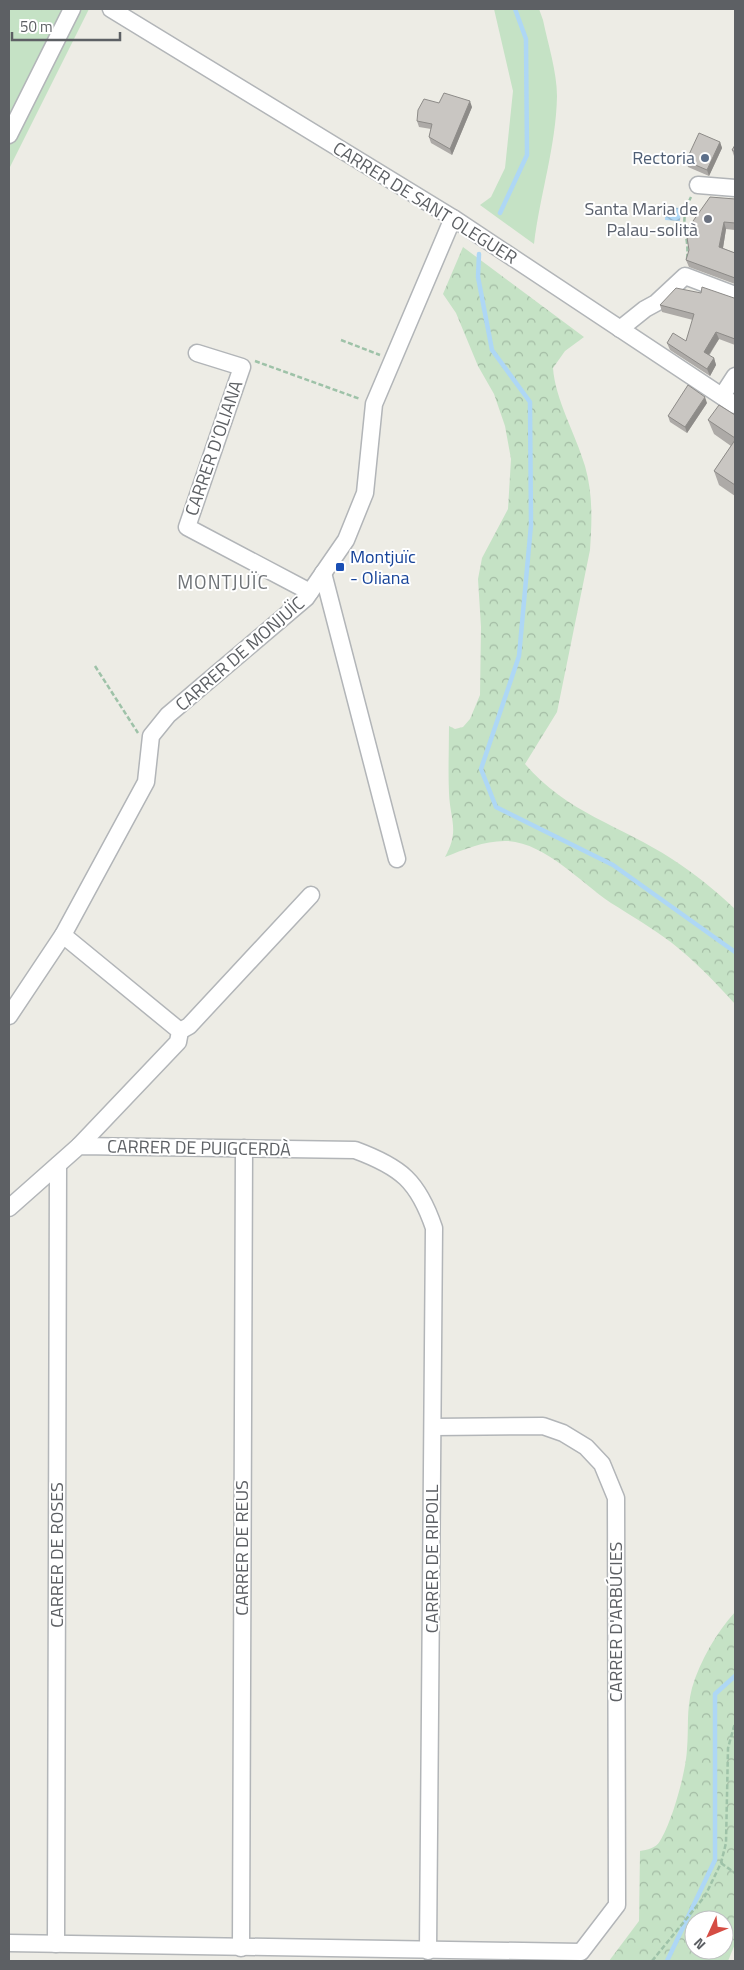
<svg xmlns="http://www.w3.org/2000/svg" width="744" height="1970" font-family="'Titillium Web',sans-serif">
	<style>
		.grass { fill: #c5e2c5 }
		.forest { fill: url(#forest-crowns); fill-rule: evenodd }
		.water { fill: url(#water-waves) }
		.lines { fill: none; stroke-linecap: round; stroke-linejoin: round }
		.stream { stroke: #aed7f5; stroke-width: 4.5 }
		.minor-casing { stroke: #b2b5b8; stroke-width: 19 }
		.path { stroke: #9ec2a8; stroke-width: 2.5; stroke-dasharray: 5 2.5; stroke-linecap: butt }
		.minor { stroke: #fff; stroke-width: 16 }
		.wall { fill: #adaaa7 }
		.shaded-wall { fill: #8d8b88 }
		.building { fill: #c9c6c2; stroke: #8d8b88 }
		.service-dot { fill: #5c6f8a; stroke: #fff; stroke-width: 2 }
		.worship-dot { fill: #6b7280; stroke: #fff; stroke-width: 2 }
		.transit-dot { fill: #1a4fb4; stroke: #fff; stroke-width: 2 }
		.labels { text-anchor: middle; stroke-width: 4; stroke-linejoin: round; paint-order: stroke }
		.service-label { font-size: 18px; fill: #4e5e75; stroke: #fff; text-anchor: end }
		.street-label { font-size: 18px; fill: #5d6064; stroke: #fff }
		.worship-label { font-size: 18px; fill: #5b616d; stroke: #fff; text-anchor: end }
		.transit-label { font-size: 18px; fill: #164399; stroke: #fff; text-anchor: start }
		.neighbourhood-label { font-size: 19px; letter-spacing: 1px; fill: #6e7276; stroke: #fff }
	</style>
	<defs>
		<pattern id="forest-crowns" width="20" height="18" patternUnits="userSpaceOnUse" patternTransform="scale(1.25)"><rect width="20" height="18" fill="#c5e2c5"/><path d="M2 6a3 3 0 1 1 6 0M12 15a3 3 0 1 1 6 0" fill="none" stroke="#a3bba4"/></pattern>
		<pattern id="water-waves" width="16" height="10" patternUnits="userSpaceOnUse" patternTransform="scale(1.25)"><rect width="16" height="10" fill="#aed7f5"/><path d="M0 5q4-4 8 0t8 0" fill="none" stroke="#91b2ca"/></pattern>
	</defs>
	<rect width="100%" height="100%" fill="#edece5"/>
	<!-- grass -->
	<g class="grass">
		<path d="M9,9H89L9,169Z"/>
		<path d="M494,9H539L543,20C548,44 557,72 557,96C556,147 540,194 534,244L480,205L491,197L505,168L513,91Z"/>
	</g>
	<!-- forest -->
	<g class="forest">
		<path d="M463,247L584,337L565,351L553,368C555,399 576,435 585,466C593,494 592,521 590,550L557,712L525,764C567,813 620,825 672,859C694,873 716,891 735,909V1004C715,982 695,961 672,943C652,928 632,916 611,903C581,883 547,844 508,841C486,840 465,849 445,857C460,830 450,820 449,793C448,770 449,748 449,726L455,729L463,727L470,719L480,695L481,627L478,579L482,558L508,509L511,459L505,426L494,394L478,366L456,313L443,294Z"/>
		<path d="M735,1612V1944L728,1961H609L639,1921L640,1851C647,1850 656,1848 660,1841C672,1822 686,1772 687,1749C689,1727 686,1712 692,1688C700,1661 716,1633 735,1612ZM694,1920H724V1950H694Z"/>
	</g>
	<!-- water -->
	<path class="water" d="M666,207L681,208L680,221L665,220Z"/>
	<g class="lines">
		<!-- stream -->
		<g class="stream">
			<path d="M500,213L527,155L526,39L515,9"/>
			<path d="M479,254L478,277L492,350L530,402L531,525L519,656L481,769L496,807L613,865L735,952"/>
			<path d="M667,1961L715,1860V1694L735,1676"/>
		</g>
		<defs>
			<g id="minor">
				<path d="M111,9L453,218L735,405"/>
				<path d="M9,135L72,9"/>
				<path d="M698,185L735,188"/>
				<path d="M620,329L645,309L656,303L685,276L735,295"/>
				<path d="M197,353L242,367L187,527L310,592"/>
				<path d="M722,396L735,376"/>
				<path d="M323,573L397,859"/>
				<path d="M63,935L180,1031L178,1042L79,1146"/>
				<path d="M9,1016L63,935L146,782L151,736L168,715L306,598L346,540L365,493L374,404L453,218"/>
				<path d="M180,1031L189,1026L311,895"/>
				<path d="M9,1208L79,1146L355,1150C401,1167 418,1181 434,1228L428,1951"/>
				<path d="M9,1943L581,1952L617,1905L616,1498L602,1464L586,1447L563,1433L543,1426L433,1427"/>
				<path d="M56,1944L58,1165"/>
				<path d="M241,1948L244,1148"/>
			</g>
		</defs>
		<!-- minor casing -->
		<use href="#minor" class="minor-casing"/>
		<!-- path -->
		<g class="path">
			<path d="M687,259C690,234 677,224 691,197"/>
			<path d="M341,340L380,355"/>
			<path d="M255,361L360,399"/>
			<path d="M95,666L138,733"/>
			<path d="M721,1863L735,1873"/>
			<path d="M652,1961L705,1896L721,1863L726,1843L728,1748L735,1723"/>
		</g>
		<!-- minor -->
		<use href="#minor" class="minor"/>
	</g>
	<!-- wall -->
	<g class="wall">
		<path d="M439,103L472,107L452,155L431,143L429,137L431,129L419,127L417,121Z"/>
		<path d="M720,142L722,148L709,176L688,167L686,161Z"/>
		<path d="M735,145V157L734,156L732,150Z"/>
		<path d="M735,199V230L726,229L723,248L735,253V284L689,267L686,260Z"/>
		<path d="M735,297V345L719,339L709,356L714,358L716,365L710,376L670,350L667,343L686,341L693,320L662,312L660,305L734,298Z"/>
		<path d="M707,403L687,433L670,422L668,416Z"/>
		<path d="M735,415V496L719,485L714,471L731,446L714,434L708,420Z"/>
	</g>
	<!-- shaded-wall -->
	<g class="shaded-wall">
		<path d="M470,101L472,107L452,155L450,149Z"/>
		<path d="M720,142L722,148L709,176L707,170Z"/>
		<path d="M724,222L726,229L722,254L719,247Z"/>
		<path d="M716,332L719,339L706,359L704,352Z"/>
		<path d="M714,358L716,365L710,376L707,369Z"/>
		<path d="M705,397L707,403L687,433L685,427Z"/>
	</g>
	<!-- building -->
	<g class="building">
		<path d="M444,93L470,101L450,149L429,137L432,124L417,121L418,110L424,99L439,103Z"/>
		<path d="M699,133L720,142L707,170L686,161Z"/>
		<path d="M735,145V152L732,150Z"/>
		<path d="M710,197L735,199V223L724,222L719,247L735,253V278L686,260L689,250L686,231Z"/>
		<path d="M702,287L734,298L735,297V339L716,332L704,352L714,358L707,369L667,343L673,333L686,341L694,314L660,305L676,288L701,293Z"/>
		<path d="M688,385L705,397L685,427L668,416Z"/>
		<path d="M719,405L735,415V438L708,420Z"/>
		<path d="M735,440V485L714,471Z"/>
	</g>
	<!-- markers -->
	<circle class="service-dot" cx="705" cy="158" r="5"/>
	<circle class="worship-dot" cx="708" cy="219" r="5"/>
	<rect class="transit-dot" x="335" y="562" width="10" height="10" rx="2.5"/>
	<g class="labels">
		<!-- service labels -->
		<g class="service-label">
			<text x="695" y="164">Rectoria</text>
		</g>
		<!-- street labels -->
		<g class="street-label">
			<text transform="translate(425 203) rotate(32)" y="6">CARRER DE SANT OLEGUER</text>
			<text transform="translate(214 448) rotate(-71)" y="6">CARRER D'OLIANA</text>
			<text transform="translate(240 654) rotate(-41)" y="6">CARRER DE MONJUÏC</text>
			<text transform="translate(199 1148) rotate(1)" y="6">CARRER DE PUIGCERDÀ</text>
			<text transform="translate(242 1548) rotate(-90)" y="6">CARRER DE REUS</text>
			<text transform="translate(57 1555) rotate(-90)" y="6">CARRER DE ROSES</text>
			<text transform="translate(432 1559) rotate(-90)" y="6">CARRER DE RIPOLL</text>
			<text transform="translate(616 1622) rotate(-90)" y="6">CARRER D'ARBÚCIES</text>
		</g>
		<!-- worship labels -->
		<g class="worship-label">
			<text x="698" y="215">Santa Maria de<tspan x="698" dy="21">Palau-solità</tspan></text>
		</g>
		<!-- transit labels -->
		<g class="transit-label">
			<text x="350" y="563">Montjuïc<tspan x="350" dy="21">- Oliana</tspan></text>
		</g>
		<!-- neighbourhood labels -->
		<g class="neighbourhood-label">
			<text x="223" y="589">MONTJUÏC</text>
		</g>
	</g>
	<!-- border -->
	<rect width="744" height="1970" fill="none" stroke="#5d6064" stroke-width="20"/>
	<!-- north arrow -->
	<g transform="translate(709 1935) rotate(226)"><circle r="24" fill="#ffffff" stroke="#bebfc1"/>
	<path d="M0-4L9 19L0 12L-9 19Z" fill="#d54d44"/>
	<text y="-8" font-size="14" font-weight="bold" text-anchor="middle" fill="#5d6064">N</text>
	</g>
	<!-- scale -->
	<path d="M12 32v8h108v-8" fill="none" stroke="#5d6064" stroke-width="2.5"/>
	<text x="20" y="32" font-size="15" fill="#5d6064" stroke="#ffffff" stroke-width="4" paint-order="stroke">50 m</text>
</svg>
